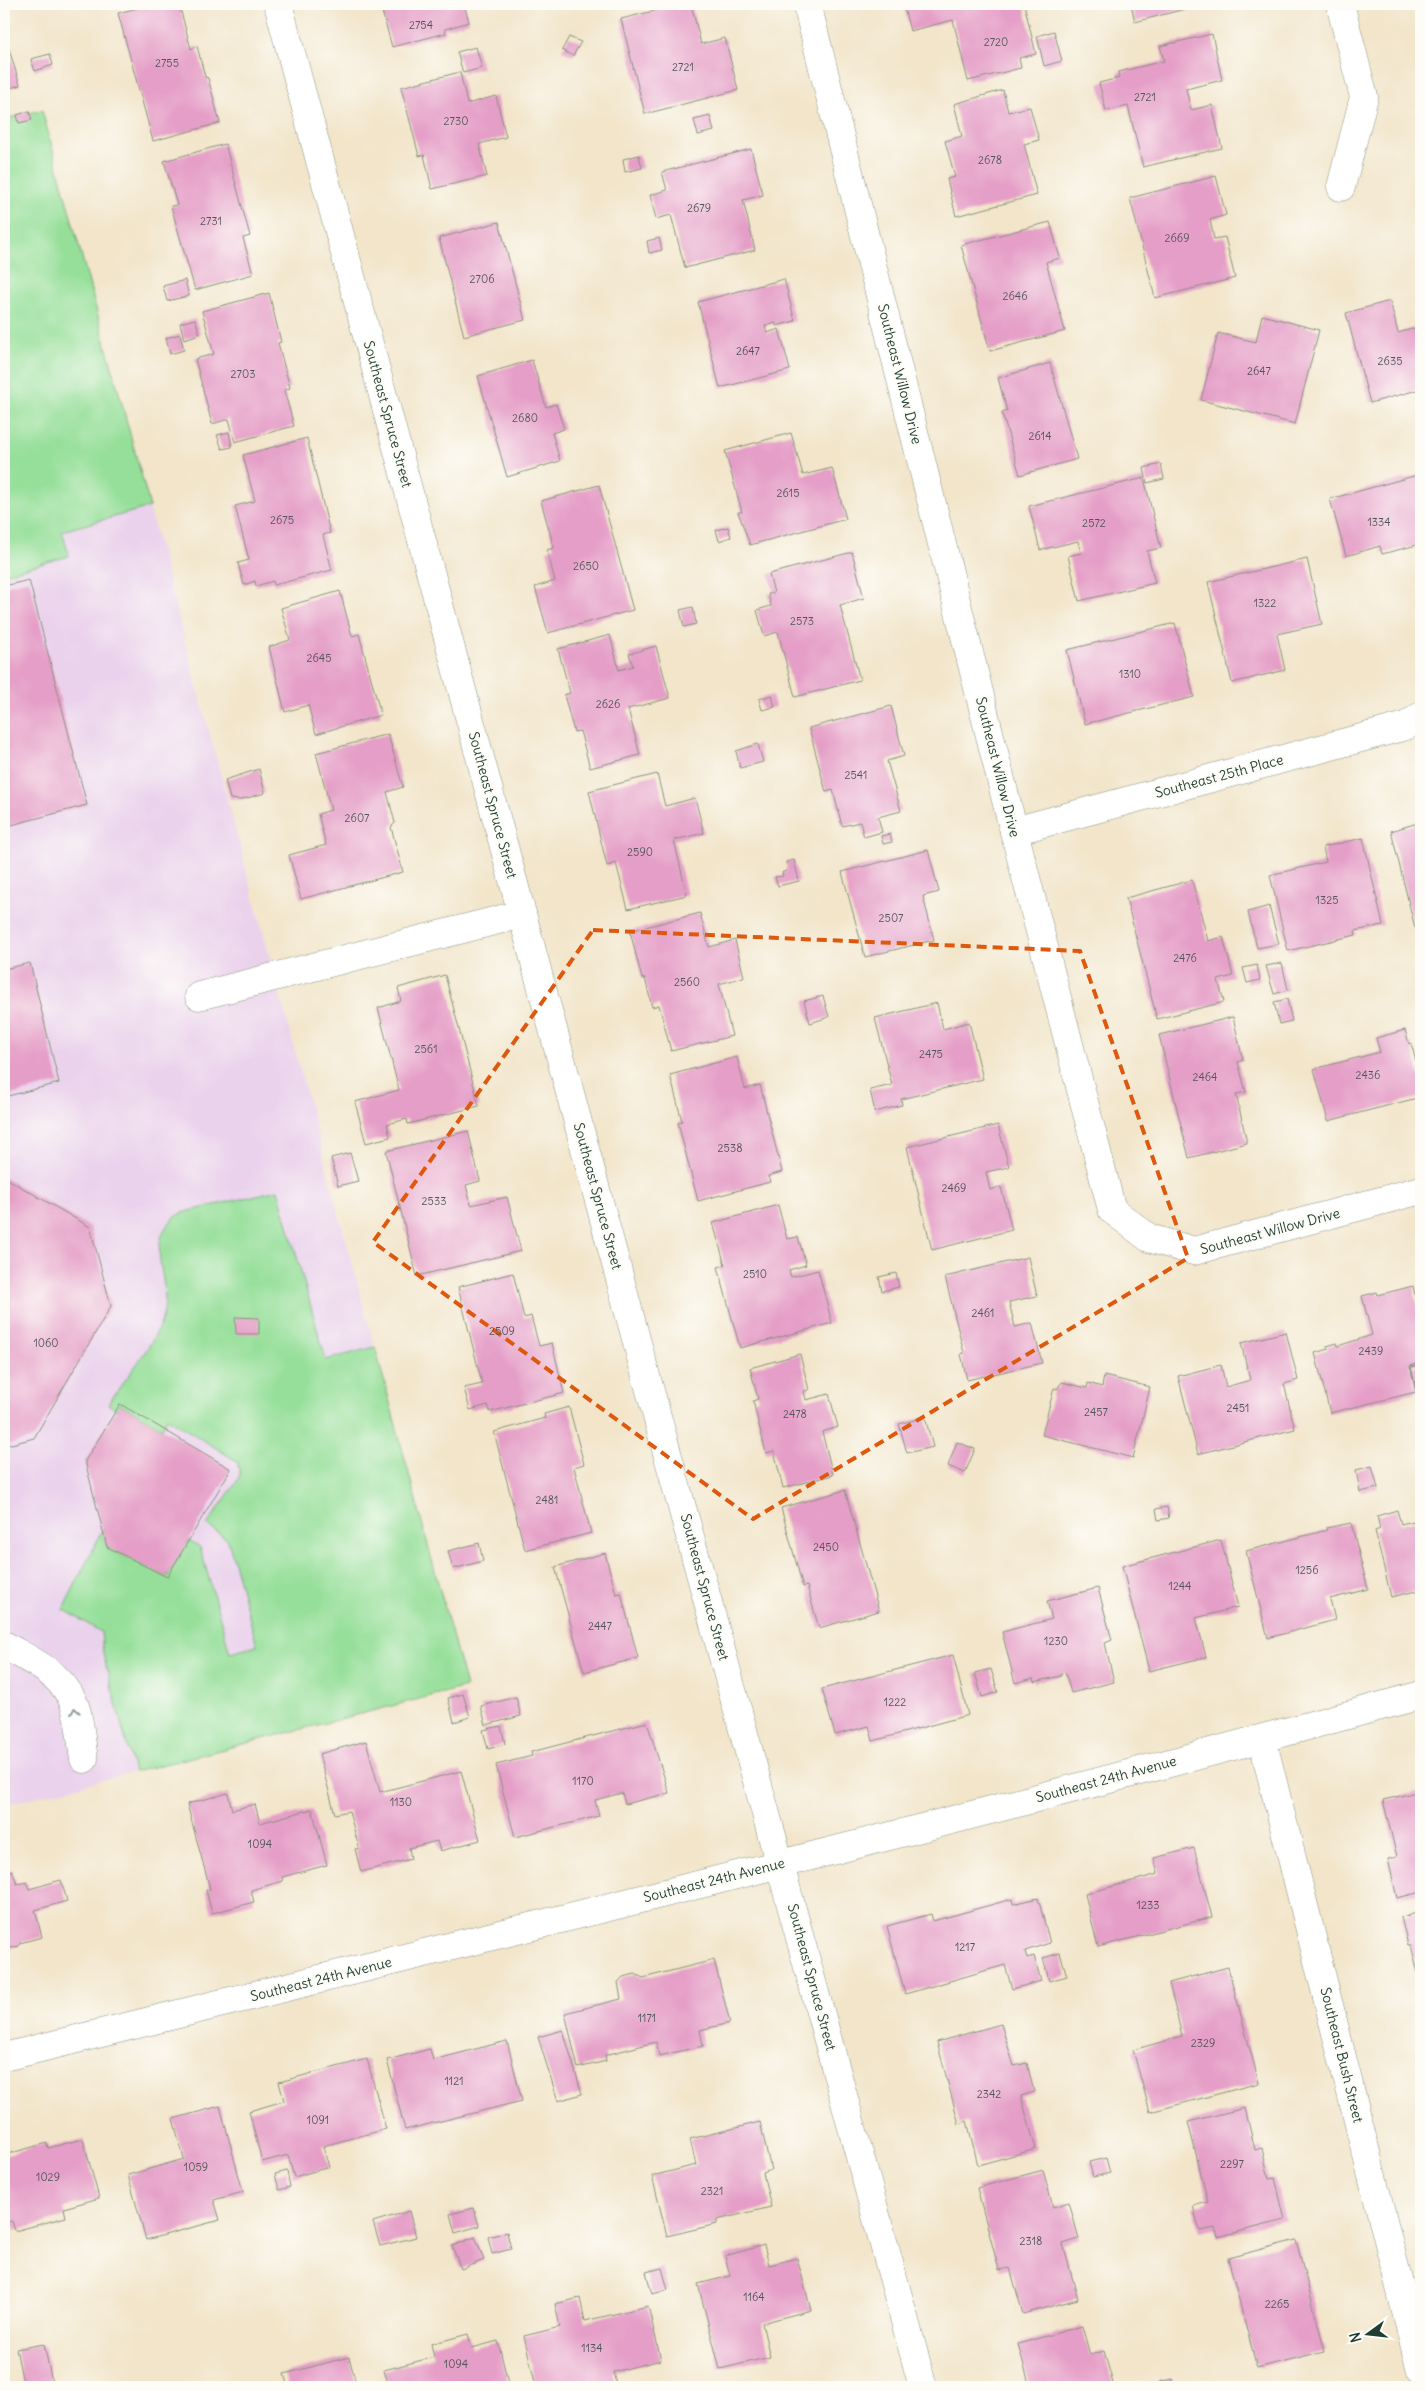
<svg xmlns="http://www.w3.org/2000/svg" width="1425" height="2391" font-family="Delius,sans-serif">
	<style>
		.built { fill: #ead1ec }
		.green { fill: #96df9a; stroke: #5a8e67 }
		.building { fill: #e59ec7 }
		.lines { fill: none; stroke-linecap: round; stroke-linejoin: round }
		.minor-casing { stroke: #88917f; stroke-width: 29 }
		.minor { stroke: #fff; stroke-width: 28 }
		.oneway { stroke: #8f9e9a }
		.marked { fill: none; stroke: #de580e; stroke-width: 4; stroke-dasharray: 10 6; stroke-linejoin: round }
		.labels { text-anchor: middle; stroke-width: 5; stroke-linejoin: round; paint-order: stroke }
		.number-label { font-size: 11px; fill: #505559 }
		.street-label { font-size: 14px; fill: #1f3d34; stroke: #fdfcf7 }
	</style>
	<rect width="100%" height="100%" fill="#fdfcf7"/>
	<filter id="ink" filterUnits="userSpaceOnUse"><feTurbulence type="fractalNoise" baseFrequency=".02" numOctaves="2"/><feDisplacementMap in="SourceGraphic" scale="10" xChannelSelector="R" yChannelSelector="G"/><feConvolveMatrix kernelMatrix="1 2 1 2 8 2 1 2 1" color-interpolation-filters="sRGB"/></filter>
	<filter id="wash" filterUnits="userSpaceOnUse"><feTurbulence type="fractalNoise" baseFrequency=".0096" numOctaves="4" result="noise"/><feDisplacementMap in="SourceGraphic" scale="20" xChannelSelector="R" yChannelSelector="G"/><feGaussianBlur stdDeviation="1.12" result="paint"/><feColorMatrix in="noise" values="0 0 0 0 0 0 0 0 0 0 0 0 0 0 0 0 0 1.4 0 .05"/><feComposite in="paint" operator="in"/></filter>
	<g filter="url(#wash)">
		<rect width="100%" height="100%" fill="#f2e5ca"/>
		<!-- built -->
		<path class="built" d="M42,110L466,1687L4,1805V119Z"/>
		<!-- green -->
		<g class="green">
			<path d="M42,110L150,507L62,531L69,556L4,574V119Z"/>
			<path d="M278,1190L326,1360L375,1347L466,1687L134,1772L103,1654L101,1632L63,1609L103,1529L107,1547L167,1577L189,1540L200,1547L230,1653L257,1646L228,1540L207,1525L238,1480L240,1474L237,1461L167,1418L162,1428L120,1404L116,1410L108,1404C124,1380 156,1343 163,1316C173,1277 139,1241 181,1213Z"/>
		</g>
		<g id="blocks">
			<!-- building -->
			<g class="building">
				<path d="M154,4H179L191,49L197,46L205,77L208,78L220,123L153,141L118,13Z"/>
				<path d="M380,4H438L439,7L464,4L469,22L445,29L446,33L392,47Z"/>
				<path d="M682,4H691L701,44L725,38L738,90L645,114L621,19Z"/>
				<path d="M903,4H1024L1036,54L1019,58L1021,68L968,81L953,20L910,31Z"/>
				<path d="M1131,4H1204L1135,22Z"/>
				<path d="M1054,31L1062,61L1044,66L1037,36Z"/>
				<path d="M4,33L20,85L4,90Z"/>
				<path d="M1212,34L1222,80L1186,89L1191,110L1212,105L1222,148L1143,167L1128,106L1106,111L1099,83L1119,78L1118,72L1164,61L1160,46Z"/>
				<path d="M569,37L581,42L573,56L562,50Z"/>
				<path d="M476,47L482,68L463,73L457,52Z"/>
				<path d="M50,54L53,65L35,71L31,59Z"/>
				<path d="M460,72L467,104L496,96L506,137L479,144L487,176L432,189L424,155L419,156L401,87Z"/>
				<path d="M1003,90L1008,112L1030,107L1039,140L1024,144L1037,195L956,216L947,179L955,177L945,141L962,136L954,104Z"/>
				<path d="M29,111L32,120L19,123L17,115Z"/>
				<path d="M710,116L714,131L698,135L694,120Z"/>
				<path d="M225,144L250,236L243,238L253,274L195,290L171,206L177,205L164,161Z"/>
				<path d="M751,149L763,195L743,200L755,250L685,268L671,215L656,219L650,195L667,190L662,172Z"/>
				<path d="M639,155L642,168L625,172L623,159Z"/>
				<path d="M1216,176L1226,215L1210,220L1214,239L1225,237L1235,278L1155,298L1130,198Z"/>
				<path d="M499,222L525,320L464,336L439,238Z"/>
				<path d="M1050,222L1060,258L1046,262L1065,331L990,351L961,245Z"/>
				<path d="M659,238L662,250L649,253L647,241Z"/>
				<path d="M784,279L795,321L776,326V323L765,326L767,333L779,329L790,370L720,388L698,302Z"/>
				<path d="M185,280L189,296L167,301L163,286Z"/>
				<path d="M269,293L281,342L278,343L290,388L284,390L294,426L235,442L229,419L212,424L195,359L214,354L202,311Z"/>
				<path d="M1390,301L1398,333L1421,326V389L1370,403L1346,313Z"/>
				<path d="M1262,315L1319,330L1295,424L1201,400L1218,333L1256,342Z"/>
				<path d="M195,319L200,334L184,339L180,323Z"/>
				<path d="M180,334L184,350L170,354L166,338Z"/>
				<path d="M532,360L546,407L556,404L564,429L552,433L560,461L507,477L478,376Z"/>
				<path d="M1050,363L1077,459L1020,475L1002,413L1007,411L998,378Z"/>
				<path d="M229,432L232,447L222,449L217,435Z"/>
				<path d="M791,433L803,475L832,468L846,519L750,545L738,512H742L725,451Z"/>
				<path d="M307,438L330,533L323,535L332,570L274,585L273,581L256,586L255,581L244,585L238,563L249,560L235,506L255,501L243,455Z"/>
				<path d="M1161,464L1164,479L1147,483L1144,468Z"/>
				<path d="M1421,474V548L1419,549L1417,545L1382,554L1380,546L1346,556L1330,499Z"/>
				<path d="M1144,478L1161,548L1147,551L1155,583L1079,601L1068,556L1081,553L1078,541L1040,550L1029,506Z"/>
				<path d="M599,485L633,610L548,633L535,587L555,581L547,550L554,548L541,501Z"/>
				<path d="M728,527L731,537L719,541L716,530Z"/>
				<path d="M852,552L864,598L840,605L860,680L795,697L778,632L764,636L757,610L771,606L768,594L774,593L769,574Z"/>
				<path d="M1307,559L1322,624L1277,634L1285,670L1232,683L1208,582Z"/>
				<path d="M29,580L87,805L4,827V586Z"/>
				<path d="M340,591L352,636L359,634L381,715L316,734L308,705L285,712L269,647L290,640L281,608Z"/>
				<path d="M693,607L696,624L684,627L680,610Z"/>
				<path d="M1175,623L1194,697L1085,724L1067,650Z"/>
				<path d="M610,635L619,670L633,666L629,654L656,646L670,698L628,709L640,755L590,768L580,731L574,732L564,695L570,693L558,649Z"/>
				<path d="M772,695L775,707L762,710L759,699Z"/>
				<path d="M891,706L904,756L887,761L901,811L878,817L882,832L864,837L860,822L842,826L833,790L826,792L809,728Z"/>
				<path d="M388,734L403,787L387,792L395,823L391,827L403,872L301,899L289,855L326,845L318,814L331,810L316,753Z"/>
				<path d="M758,744L763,762L740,768L736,751Z"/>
				<path d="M259,769L265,793L240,800L230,799L225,780Z"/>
				<path d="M657,774L665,806L695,798L704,833L674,840L687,895L628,909L616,863L607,866L589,791Z"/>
				<path d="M1421,822V926L1415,928L1391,831Z"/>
				<path d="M890,834L892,842L883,844L881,836Z"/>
				<path d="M1363,838L1383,925L1355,931L1356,935L1288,951L1270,875L1326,862L1323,847Z"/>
				<path d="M928,850L939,892L923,896L934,940L865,957L842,872Z"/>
				<path d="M794,860L799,881L778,886L775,877L783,876L782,873L787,870L786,862Z"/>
				<path d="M1192,880L1208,941L1223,937L1233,976L1218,980L1224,1002L1157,1019L1126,898Z"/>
				<path d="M1269,906L1279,944L1257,948L1248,912Z"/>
				<path d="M700,913L709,947L735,940L744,977L719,984L732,1036L671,1051L659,1005L652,1007L645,978L642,979L630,931Z"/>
				<path d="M30,963L59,1083L4,1097V969Z"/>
				<path d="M1282,963L1288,990L1274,994L1266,966Z"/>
				<path d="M1257,965L1260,980L1247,983L1243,968Z"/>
				<path d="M445,975L479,1106L408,1124L407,1119L387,1124L390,1137L366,1143L355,1102L399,1090L378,1008L401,1001L398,988Z"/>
				<path d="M823,996L829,1017L810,1023L804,1001Z"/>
				<path d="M1287,999L1292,1021L1279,1024L1274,1002Z"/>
				<path d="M937,1003L943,1029L969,1022L983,1079L901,1099L902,1105L875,1112L870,1090L892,1085L875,1018Z"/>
				<path d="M1233,1017L1243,1060L1238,1062L1246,1092L1236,1094L1247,1143L1189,1158L1159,1035Z"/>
				<path d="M1405,1030L1409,1044L1411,1043L1421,1080V1097L1328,1121L1314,1069L1380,1052L1376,1038Z"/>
				<path d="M737,1057L745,1089L760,1085L782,1172L768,1176L770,1182L698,1201L678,1123L682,1121L670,1075Z"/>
				<path d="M998,1125L1009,1167L986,1172L990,1190L1001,1187L1012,1230L932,1250L907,1147Z"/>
				<path d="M468,1131L480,1181L466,1185L471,1205L507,1197L521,1251L417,1276L386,1151Z"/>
				<path d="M350,1153L358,1181L338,1186L331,1158Z"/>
				<path d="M4,1177L90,1227L111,1306L34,1438L4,1446Z"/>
				<path d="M778,1205L787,1239L798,1237L806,1265L789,1270L791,1277L818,1270L832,1323L740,1348L718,1267L725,1265L713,1223Z"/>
				<path d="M1028,1257L1037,1296L1009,1302L1015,1327L1032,1323L1042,1363L967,1380L961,1354L964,1353L945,1277Z"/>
				<path d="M513,1273L524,1318L531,1316L539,1346L552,1343L564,1393L490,1412L488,1405L470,1410L464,1388L482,1384L458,1287Z"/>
				<path d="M896,1273L899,1287L882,1291L879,1277Z"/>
				<path d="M1413,1286L1421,1320V1363L1410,1366L1416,1392L1330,1413L1315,1353L1328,1349L1327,1346L1337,1343L1338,1346L1372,1335L1362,1296L1377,1292L1378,1295Z"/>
				<path d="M235,1317L259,1318V1334H236Z"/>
				<path d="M1286,1332L1298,1380L1284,1384L1295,1429L1198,1454L1178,1376L1221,1365L1226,1387L1250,1380L1241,1343Z"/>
				<path d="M800,1354L809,1390L804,1391L806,1400L829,1394L838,1427L822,1432L833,1475L783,1488L774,1451L766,1453L753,1401L758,1399L750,1368Z"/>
				<path d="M1421,1365V1391L1417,1392L1411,1367Z"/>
				<path d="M1104,1376L1150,1387L1133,1458L1042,1435L1054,1388L1057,1389L1062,1382L1087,1388L1088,1383L1102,1387Z"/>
				<path d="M120,1404L231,1469L167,1577L107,1547L85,1461Z"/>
				<path d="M569,1407L584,1464L574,1467L591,1533L525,1550L494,1432L545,1418L544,1414Z"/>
				<path d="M925,1417L933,1447L907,1453L899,1424Z"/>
				<path d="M957,1442L975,1449L965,1473L948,1466Z"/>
				<path d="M1372,1466L1378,1488L1360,1492L1356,1470Z"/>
				<path d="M845,1490L879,1611L819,1628L807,1586L803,1587L781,1508Z"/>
				<path d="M1167,1507L1169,1518L1158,1520L1156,1509Z"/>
				<path d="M1397,1510L1401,1524L1421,1519V1590L1391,1597L1375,1531L1380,1529L1377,1516Z"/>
				<path d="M1351,1523L1368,1589L1330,1599L1335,1620L1268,1638L1246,1551L1327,1530L1326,1528Z"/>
				<path d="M1221,1540L1238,1607L1196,1618L1206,1657L1149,1671L1122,1566Z"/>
				<path d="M479,1543L483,1561L453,1569L448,1551Z"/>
				<path d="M605,1553L616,1594L621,1593L638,1658L584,1672L555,1567Z"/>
				<path d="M1098,1588L1112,1640L1105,1643L1114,1682L1071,1693L1065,1672L1061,1674V1676L1034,1682L1033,1678L1015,1683L1002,1632L1052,1619L1047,1601Z"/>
				<path d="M953,1655L968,1715L873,1741L869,1726L835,1735L822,1689Z"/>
				<path d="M991,1669L998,1692L982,1697L975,1673Z"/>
				<path d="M463,1694L470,1717L454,1722L448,1698Z"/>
				<path d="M516,1697L521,1716L486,1725L481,1706Z"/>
				<path d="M647,1722L669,1793L625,1804L622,1793L595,1800L599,1816L515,1837L496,1765L532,1756L531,1752Z"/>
				<path d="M501,1726L505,1744L488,1749L483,1730Z"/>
				<path d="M366,1741L380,1792L461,1771L480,1840L440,1851L437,1841L409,1848L411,1859L361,1872L355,1849L359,1848L349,1811L335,1814L319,1754Z"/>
				<path d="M1421,1791V1892L1397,1898L1388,1859L1397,1857L1383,1800Z"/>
				<path d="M228,1793L232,1810L255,1804L260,1823L312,1809L327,1865L282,1877L283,1881L251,1890L254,1902L212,1913L206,1890L210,1889L187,1804Z"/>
				<path d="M1194,1848L1212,1917L1098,1947L1085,1894L1158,1874L1154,1858Z"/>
				<path d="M12,1870L17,1884L27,1882L29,1889L61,1880L67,1901L35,1910L42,1937L20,1943L19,1946L4,1950V1872Z"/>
				<path d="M1038,1898L1050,1943L1025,1951L1027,1958L1034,1956L1041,1981L1012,1989L1005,1965L905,1994L887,1926L931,1914L933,1921L1012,1899L1013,1904Z"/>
				<path d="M1421,1912V1993L1419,1985H1421L1411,1945H1408L1401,1917Z"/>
				<path d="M1060,1953L1067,1976L1049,1981L1043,1958Z"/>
				<path d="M714,1960L730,2023L700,2030L703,2046L659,2056L656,2042L605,2055L606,2061L578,2068L565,2013L621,1999L618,1982L623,1977L635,1974L643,1978Z"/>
				<path d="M1228,1967L1259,2083L1150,2112L1133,2050L1182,2036L1169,1983Z"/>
				<path d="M1001,2024L1014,2066L1027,2063L1034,2092L1021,2096L1036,2149L978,2165L967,2121L959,2124L937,2042Z"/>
				<path d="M563,2030L582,2094L558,2101L538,2037Z"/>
				<path d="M507,2041L522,2101L405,2130L387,2060L430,2049L433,2060Z"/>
				<path d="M367,2059L386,2129L323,2146L329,2167L294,2177L288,2155L262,2162L249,2111L284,2101L279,2082Z"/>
				<path d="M220,2106L243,2192L214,2200L220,2220L146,2240L128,2175L184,2159L173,2119Z"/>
				<path d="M1245,2108L1255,2150L1262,2148L1269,2179L1275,2178L1285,2220L1218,2237L1215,2228L1200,2231L1193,2206L1208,2202L1188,2122Z"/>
				<path d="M760,2122L771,2170L763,2173L771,2207L717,2220V2224L667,2236L652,2176L696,2165L690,2139Z"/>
				<path d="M83,2139L99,2198L64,2208L66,2217L15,2231L12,2221L4,2223V2155L47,2143L48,2148Z"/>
				<path d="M1106,2158L1110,2173L1093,2177L1089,2162Z"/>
				<path d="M1043,2170L1053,2207L1069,2202L1079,2239L1063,2244L1078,2299L1023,2314L1010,2268L999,2270L977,2188Z"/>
				<path d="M287,2171L290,2187L279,2190L275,2174Z"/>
				<path d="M474,2208L479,2226L455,2233L450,2214Z"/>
				<path d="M409,2211L416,2237L380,2246L373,2222Z"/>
				<path d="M507,2232L511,2249L492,2254L488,2237Z"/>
				<path d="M475,2237L484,2260L461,2269L452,2246Z"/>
				<path d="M1296,2240L1325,2351L1257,2368L1228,2258Z"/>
				<path d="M764,2245L769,2265L797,2258L811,2310L762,2323L770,2357L720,2369L698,2284L730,2276L725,2256Z"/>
				<path d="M662,2268L668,2290L652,2294L646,2272Z"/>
				<path d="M580,2298L585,2321L648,2306L661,2360L613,2372L617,2387H536L524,2336L560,2327L555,2304Z"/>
				<path d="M1082,2326L1090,2355L1104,2351L1114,2387H1030L1018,2344Z"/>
				<path d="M468,2334L472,2348L498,2341L509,2387H389L384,2370L434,2357L431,2344Z"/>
				<path d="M44,2344L53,2387H24L16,2349Z"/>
				<path d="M349,2357L357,2387H288L284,2374Z"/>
				<path d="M1172,2379L1174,2387H1160L1159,2382Z"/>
			</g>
		</g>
	</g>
	<g filter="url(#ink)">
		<use href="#blocks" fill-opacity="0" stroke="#88917f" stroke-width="1"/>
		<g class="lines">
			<defs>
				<g id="minor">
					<path d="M278,4L643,1365L923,2387"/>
					<path d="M807,4L1008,808L1112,1210L1149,1238L1194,1251L1421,1190"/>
					<path d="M1340,4L1364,97L1341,187"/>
					<path d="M1014,831L1406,726L1421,716"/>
					<path d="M199,996L522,914"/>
					<path d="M4,1645C29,1660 60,1672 73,1701C80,1716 81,1742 84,1759"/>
					<path d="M1262,1739L1421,2371"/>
					<path d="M4,2057C477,1940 951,1825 1421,1695"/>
				</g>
			</defs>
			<!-- minor casing -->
			<use href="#minor" class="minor-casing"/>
			<!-- minor -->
			<use href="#minor" class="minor"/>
		</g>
		<!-- one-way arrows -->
		<defs><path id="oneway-chevron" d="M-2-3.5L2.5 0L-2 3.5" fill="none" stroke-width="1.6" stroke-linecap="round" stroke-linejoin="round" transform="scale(1.25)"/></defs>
		<use class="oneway" href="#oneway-chevron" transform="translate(75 1711) rotate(-100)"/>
	</g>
	<!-- marked area -->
	<path class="marked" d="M593,930L1080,951L1188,1258L753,1519L373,1242Z"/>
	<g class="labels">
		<!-- number labels -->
		<g class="number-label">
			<text x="421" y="29">2754</text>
			<text x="996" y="46">2720</text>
			<text x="167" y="67">2755</text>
			<text x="683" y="71">2721</text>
			<text x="1145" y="101">2721</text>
			<text x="456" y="125">2730</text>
			<text x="990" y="164">2678</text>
			<text x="699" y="212">2679</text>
			<text x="211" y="225">2731</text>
			<text x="1177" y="242">2669</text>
			<text x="482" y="283">2706</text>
			<text x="1015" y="300">2646</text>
			<text x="748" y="355">2647</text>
			<text x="1390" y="365">2635</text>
			<text x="1259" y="375">2647</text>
			<text x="243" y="378">2703</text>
			<text x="525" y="422">2680</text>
			<text x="1040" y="440">2614</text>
			<text x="788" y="497">2615</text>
			<text x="282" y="524">2675</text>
			<text x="1379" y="526">1334</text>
			<text x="1094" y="527">2572</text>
			<text x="586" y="570">2650</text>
			<text x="1265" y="607">1322</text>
			<text x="802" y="625">2573</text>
			<text x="319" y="662">2645</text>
			<text x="1130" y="678">1310</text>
			<text x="608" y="708">2626</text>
			<text x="856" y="779">2541</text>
			<text x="357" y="822">2607</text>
			<text x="640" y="856">2590</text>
			<text x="1327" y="904">1325</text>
			<text x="891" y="922">2507</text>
			<text x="1185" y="962">2476</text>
			<text x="687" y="986">2560</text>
			<text x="426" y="1053">2561</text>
			<text x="931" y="1058">2475</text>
			<text x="1368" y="1079">2436</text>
			<text x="1205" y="1081">2464</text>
			<text x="730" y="1152">2538</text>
			<text x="954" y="1192">2469</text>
			<text x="434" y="1205">2533</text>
			<text x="755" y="1278">2510</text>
			<text x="983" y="1317">2461</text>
			<text x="502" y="1335">2509</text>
			<text x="46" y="1347">1060</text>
			<text x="1371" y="1355">2439</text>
			<text x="1238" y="1412">2451</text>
			<text x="1096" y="1416">2457</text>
			<text x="795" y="1418">2478</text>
			<text x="547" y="1504">2481</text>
			<text x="826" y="1551">2450</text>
			<text x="1307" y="1574">1256</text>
			<text x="1180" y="1590">1244</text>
			<text x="600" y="1630">2447</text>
			<text x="1056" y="1645">1230</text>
			<text x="895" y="1706">1222</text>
			<text x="583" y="1785">1170</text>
			<text x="401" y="1806">1130</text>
			<text x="260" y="1848">1094</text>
			<text x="1148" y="1909">1233</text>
			<text x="965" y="1951">1217</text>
			<text x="647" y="2022">1171</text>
			<text x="1203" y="2047">2329</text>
			<text x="454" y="2085">1121</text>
			<text x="989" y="2098">2342</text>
			<text x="318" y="2124">1091</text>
			<text x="1232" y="2168">2297</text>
			<text x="196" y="2171">1059</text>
			<text x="48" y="2181">1029</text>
			<text x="712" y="2195">2321</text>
			<text x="1031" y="2245">2318</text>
			<text x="754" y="2301">1164</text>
			<text x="1277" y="2308">2265</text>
			<text x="592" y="2352">1134</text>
			<text x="456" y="2368">1094</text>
		</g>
		<!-- street labels -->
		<g class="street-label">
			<text transform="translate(900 374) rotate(76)" y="5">Southeast Willow Drive</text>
			<text transform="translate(388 414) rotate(75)" y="5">Southeast Spruce Street</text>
			<text transform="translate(998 767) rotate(76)" y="5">Southeast Willow Drive</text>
			<text transform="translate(1219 776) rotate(-15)" y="5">Southeast 25th Place</text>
			<text transform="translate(493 805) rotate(75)" y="5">Southeast Spruce Street</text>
			<text transform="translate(598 1196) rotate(75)" y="5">Southeast Spruce Street</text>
			<text transform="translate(1270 1231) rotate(-15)" y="5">Southeast Willow Drive</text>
			<text transform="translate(705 1587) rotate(75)" y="5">Southeast Spruce Street</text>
			<text transform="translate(1106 1779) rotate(-15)" y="5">Southeast 24th Avenue</text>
			<text transform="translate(714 1880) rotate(-14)" y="5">Southeast 24th Avenue</text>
			<text transform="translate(812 1977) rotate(75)" y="5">Southeast Spruce Street</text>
			<text transform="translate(321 1979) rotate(-14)" y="5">Southeast 24th Avenue</text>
			<text transform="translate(1342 2055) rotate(76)" y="5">Southeast Bush Street</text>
		</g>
	</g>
	<!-- margin -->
	<rect width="1425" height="2391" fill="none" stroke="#fdfcf7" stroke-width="20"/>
	<!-- north arrow -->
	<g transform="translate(1368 2334) rotate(255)" stroke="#fdfcf7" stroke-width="4" paint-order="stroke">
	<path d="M0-4L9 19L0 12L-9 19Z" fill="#1f3d34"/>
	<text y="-8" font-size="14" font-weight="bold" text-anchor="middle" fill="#1f3d34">N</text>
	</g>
</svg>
